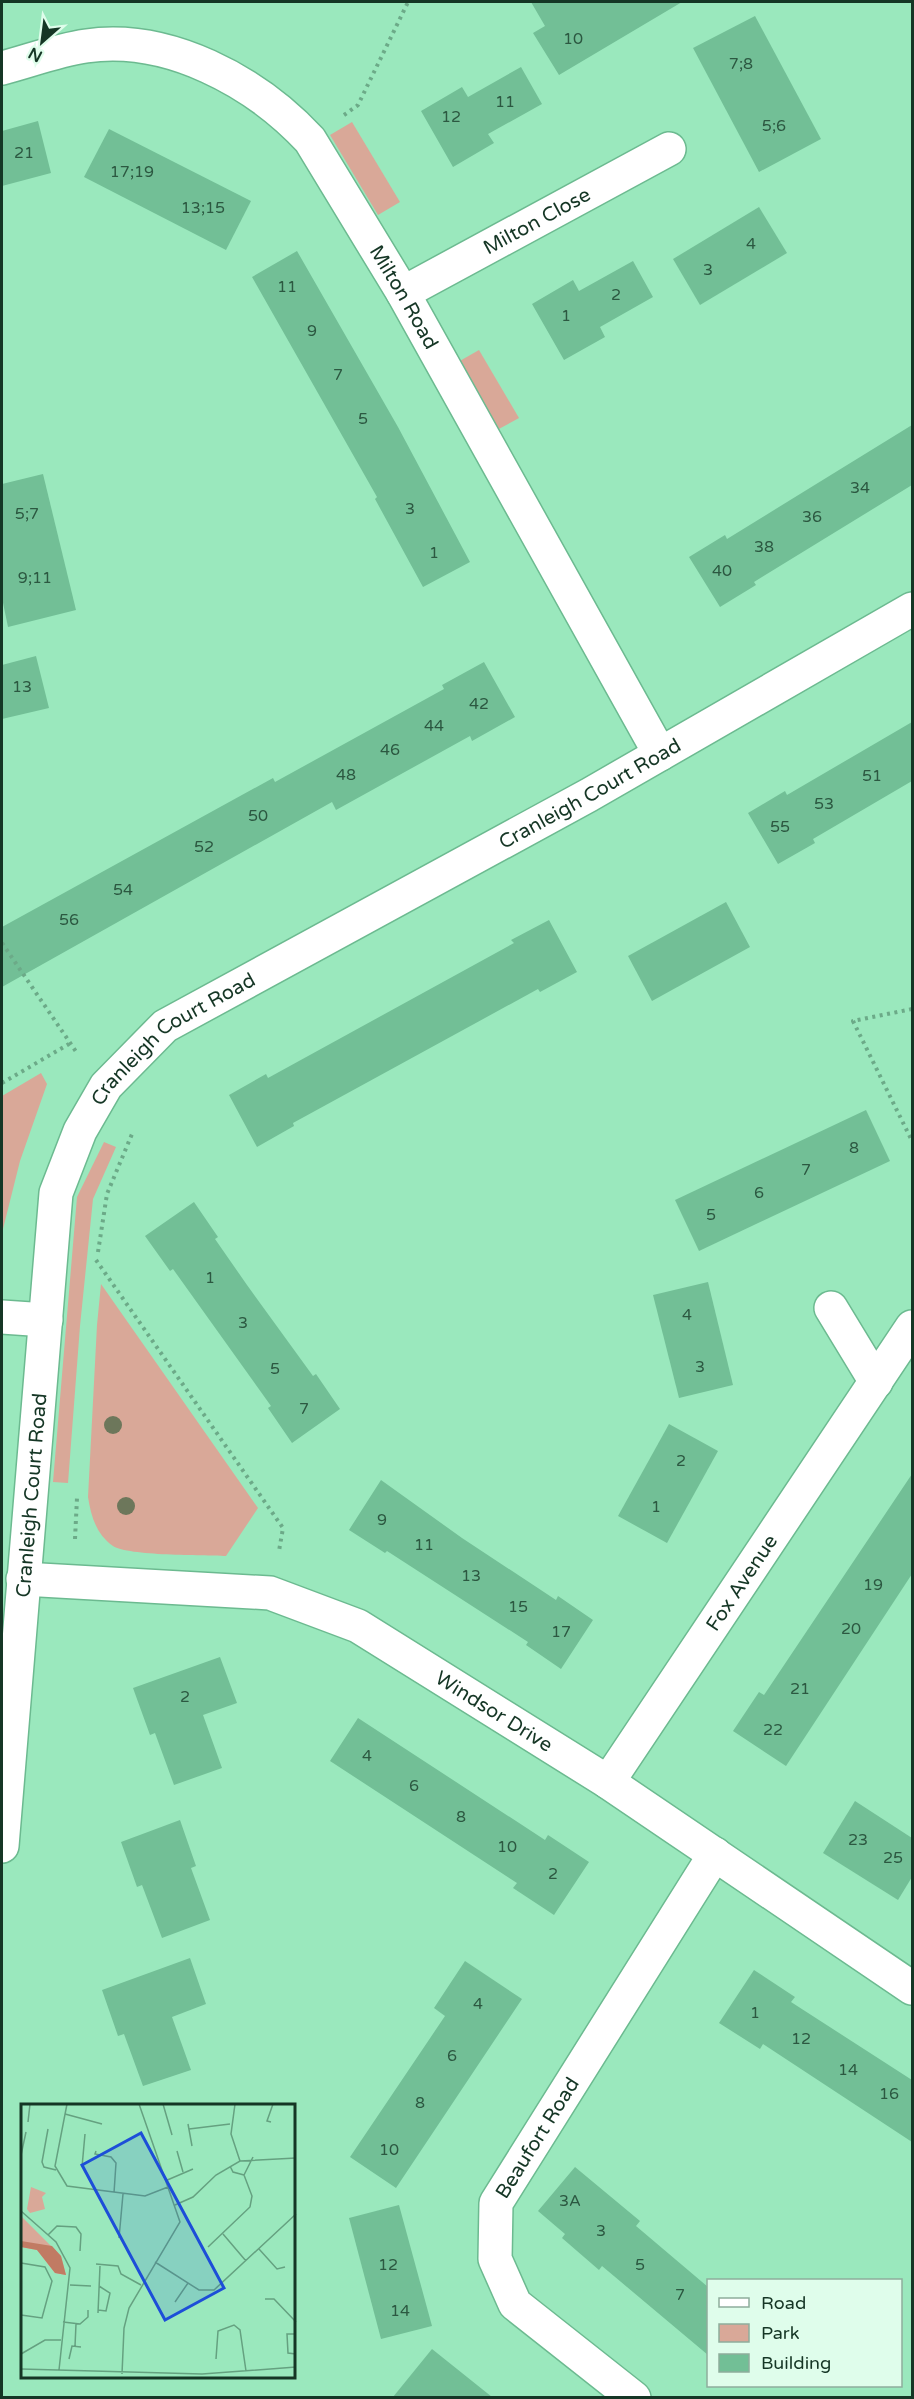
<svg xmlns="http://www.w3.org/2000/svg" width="914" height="2399" font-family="'Varela Round',sans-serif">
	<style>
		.green { fill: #d9a898 }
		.building { fill: #72bf96 }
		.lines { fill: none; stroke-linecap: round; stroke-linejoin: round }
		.street-casing { stroke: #6cba90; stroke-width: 36 }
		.path { stroke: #6caa88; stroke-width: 4; stroke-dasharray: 3 4.5; stroke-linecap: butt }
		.street { stroke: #fff; stroke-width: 33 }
		.tree { fill: #6d775b }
		.labels { text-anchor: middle; stroke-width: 5; stroke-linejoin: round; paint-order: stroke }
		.number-label { font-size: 16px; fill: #2c5841 }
		.street-label { font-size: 20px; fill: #153625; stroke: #dffdeb }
		.inset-road { fill: none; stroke: #65a180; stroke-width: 1.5 }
		.view { fill: #1d4ed8; fill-opacity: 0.15; stroke: #1d4ed8; stroke-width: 3 }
		.inset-edge { fill: none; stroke: #153625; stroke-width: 3 }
	</style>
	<rect width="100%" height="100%" fill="#9ae8bd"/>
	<!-- green -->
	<g class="green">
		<path d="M352,122L400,202L378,215L330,135Z"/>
		<path d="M479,350L519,418L497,430L458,362Z"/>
		<path d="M41,1073L47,1084L20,1161L2,1233V1096Z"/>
		<path d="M104,1142L116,1147L93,1199L80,1326L68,1483L53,1482L77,1197Z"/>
		<path d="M101,1284L258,1508L226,1556C204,1555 128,1556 113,1546C96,1534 91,1516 88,1497L97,1325Z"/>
	</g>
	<!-- building -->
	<g class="building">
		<path d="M531,2H682L559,75L533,33L545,26Z"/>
		<path d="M755,16L821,139L759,172L693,48Z"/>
		<path d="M521,67L542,104L488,134L494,143L453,167L421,111L462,87L468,97Z"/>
		<path d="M38,121L51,173L2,186V131Z"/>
		<path d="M109,129L251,201L226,250L84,177Z"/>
		<path d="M759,207L787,253L700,305L673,259Z"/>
		<path d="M297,251L398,427L470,562L423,587L375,499L377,497L252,277Z"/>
		<path d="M633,261L653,297L600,327L605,337L564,360L532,304L573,280L579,291Z"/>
		<path d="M912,425V485L754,582L756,585L720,607L689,557L725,535L727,539Z"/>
		<path d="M43,474L76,610L8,627L2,598V484Z"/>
		<path d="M36,656L49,708L2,719V665Z"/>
		<path d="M484,662L515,717L472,741L470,736L336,810L332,802L2,987V927L273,778L275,782L444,689L442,685Z"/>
		<path d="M912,722V781L813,839L815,843L778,864L748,813L785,791L787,795Z"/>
		<path d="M726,902L750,947L652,1001L628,956Z"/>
		<path d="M549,920L577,972L540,992L538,989L293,1123L294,1126L257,1147L229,1095L266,1074L268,1078L514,943L511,940Z"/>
		<path d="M866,1110L890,1161L699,1251L675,1200Z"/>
		<path d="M194,1202L218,1237L215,1239L247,1285L313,1376L316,1374L340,1409L292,1443L268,1408L271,1406L173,1269L170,1271L145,1236Z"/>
		<path d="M708,1282L733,1385L679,1398L653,1295Z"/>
		<path d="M669,1424L718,1451L667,1543L618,1516Z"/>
		<path d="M912,1474V1574L786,1766L733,1731L759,1692L764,1695Z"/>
		<path d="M381,1480L462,1538L556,1600L558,1596L593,1620L561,1669L526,1645L528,1642L387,1551L385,1553L349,1530Z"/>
		<path d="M220,1657L237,1703L203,1715L222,1768L174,1785L155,1733L150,1735L133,1688Z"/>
		<path d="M358,1718L545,1840L548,1835L589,1862L554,1915L513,1888L517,1883L330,1761Z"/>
		<path d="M855,1801L912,1838V1877L898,1900L823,1853Z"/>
		<path d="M180,1820L196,1866L191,1868L210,1920L162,1938L142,1885L137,1887L121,1842Z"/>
		<path d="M190,1958L206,2004L172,2017L191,2070L143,2086L124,2034L118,2036L102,1990Z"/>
		<path d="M465,1961L522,1999L396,2188L350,2157L445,2016L434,2008Z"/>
		<path d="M754,1970L795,1997L791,2002L912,2080V2142L763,2044L760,2049L719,2023Z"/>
		<path d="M575,2167L640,2221L636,2226L708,2287V2355L602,2266L599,2270L562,2238L565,2234L538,2211Z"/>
		<path d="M399,2205L432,2326L381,2339L349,2218Z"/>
		<path d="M432,2349L492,2397H393Z"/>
	</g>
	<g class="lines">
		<defs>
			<g id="street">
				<path id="s1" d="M2,68C29,61 58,50 86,46C168,34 255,81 310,140L403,293L660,754"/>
				<path id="s2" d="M403,293L669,149"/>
				<path d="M831,1308L876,1382"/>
				<path d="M2,1317L46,1320"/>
				<path id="s3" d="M23,1579L270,1593L358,1626L608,1782L912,1988"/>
				<path id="s4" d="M608,1782L912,1327"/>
				<path id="s5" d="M2,1846L56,1193L80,1131L106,1086L165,1026L589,795L912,609"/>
				<path id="s6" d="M634,2398L515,2304L495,2259L496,2203L715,1854"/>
			</g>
		</defs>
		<!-- street casing -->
		<use href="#street" class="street-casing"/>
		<!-- path -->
		<g class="path">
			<path d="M344,115L358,105L408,2"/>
			<path d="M2,943L77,1053"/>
			<path d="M912,1009L853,1021L912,1141"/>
			<path d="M2,1083L69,1044"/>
			<path d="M98,1252L107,1194L132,1134L131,1131"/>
			<path d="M96,1260L283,1528L279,1551"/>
			<path d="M75,1539L77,1498"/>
		</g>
		<!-- street -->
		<use href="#street" class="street"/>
	</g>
	<!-- trees -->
	<g class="tree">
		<circle cx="113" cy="1425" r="9"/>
		<circle cx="126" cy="1506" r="9"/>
	</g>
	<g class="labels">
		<!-- number labels -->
		<g class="number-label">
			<text x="573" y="44">10</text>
			<text x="741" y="69">7;8</text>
			<text x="505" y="107">11</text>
			<text x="451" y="122">12</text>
			<text x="774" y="131">5;6</text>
			<text x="24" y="158">21</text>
			<text x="132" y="177">17;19</text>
			<text x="203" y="213">13;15</text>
			<text x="751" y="249">4</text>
			<text x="708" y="275">3</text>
			<text x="287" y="292">11</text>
			<text x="616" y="300">2</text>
			<text x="566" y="321">1</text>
			<text x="312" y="336">9</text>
			<text x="338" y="380">7</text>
			<text x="363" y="424">5</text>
			<text x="860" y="493">34</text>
			<text x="410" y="514">3</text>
			<text x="27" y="519">5;7</text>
			<text x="812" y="522">36</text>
			<text x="764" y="552">38</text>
			<text x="434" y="558">1</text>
			<text x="722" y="576">40</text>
			<text x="35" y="583">9;11</text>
			<text x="22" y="692">13</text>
			<text x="479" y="709">42</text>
			<text x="434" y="731">44</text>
			<text x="390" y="755">46</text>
			<text x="346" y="780">48</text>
			<text x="872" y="781">51</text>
			<text x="824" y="809">53</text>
			<text x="258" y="821">50</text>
			<text x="780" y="832">55</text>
			<text x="204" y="852">52</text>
			<text x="123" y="895">54</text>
			<text x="69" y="925">56</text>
			<text x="854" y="1153">8</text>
			<text x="806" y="1175">7</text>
			<text x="759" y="1198">6</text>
			<text x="711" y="1220">5</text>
			<text x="210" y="1283">1</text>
			<text x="687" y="1320">4</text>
			<text x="243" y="1328">3</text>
			<text x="700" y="1372">3</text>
			<text x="275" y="1374">5</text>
			<text x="304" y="1414">7</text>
			<text x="681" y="1466">2</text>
			<text x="656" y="1512">1</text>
			<text x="382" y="1525">9</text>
			<text x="424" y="1550">11</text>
			<text x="471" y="1581">13</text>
			<text x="873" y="1590">19</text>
			<text x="518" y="1612">15</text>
			<text x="851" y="1634">20</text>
			<text x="561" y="1637">17</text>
			<text x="800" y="1694">21</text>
			<text x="185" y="1702">2</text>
			<text x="773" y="1735">22</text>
			<text x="367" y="1761">4</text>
			<text x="414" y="1791">6</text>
			<text x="461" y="1822">8</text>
			<text x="858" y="1845">23</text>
			<text x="507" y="1852">10</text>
			<text x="893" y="1863">25</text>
			<text x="553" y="1879">2</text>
			<text x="478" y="2009">4</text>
			<text x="755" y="2018">1</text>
			<text x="801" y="2044">12</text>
			<text x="452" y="2061">6</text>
			<text x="848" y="2075">14</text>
			<text x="889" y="2099">16</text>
			<text x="420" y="2108">8</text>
			<text x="389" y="2155">10</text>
			<text x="570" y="2206">3A</text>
			<text x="601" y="2236">3</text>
			<text x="388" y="2270">12</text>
			<text x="640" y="2270">5</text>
			<text x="680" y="2300">7</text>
			<text x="400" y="2316">14</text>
		</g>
		<!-- street labels -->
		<g class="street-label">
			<text dy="7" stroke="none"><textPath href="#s2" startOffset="152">Milton Close</textPath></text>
			<text dy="7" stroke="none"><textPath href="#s1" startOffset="522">Milton Road</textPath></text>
			<text dy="7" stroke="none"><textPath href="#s5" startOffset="1342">Cranleigh Court Road</textPath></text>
			<text dy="7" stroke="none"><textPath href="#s5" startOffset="856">Cranleigh Court Road</textPath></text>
			<text dy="7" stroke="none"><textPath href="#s5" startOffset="352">Cranleigh Court Road</textPath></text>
			<text dy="7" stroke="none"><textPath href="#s4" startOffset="240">Fox Avenue</textPath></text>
			<text dy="7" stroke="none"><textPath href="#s3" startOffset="502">Windsor Drive</textPath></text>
			<text dy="7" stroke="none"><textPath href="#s6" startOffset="334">Beaufort Road</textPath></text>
		</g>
	</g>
	<!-- overview -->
	<g transform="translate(21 2104)">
		<rect width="274" height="274" fill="#9ae8bd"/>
		<path d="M10,83L25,89L21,93L24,105L9,109L6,105ZM0,112L40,152L45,171L34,169L16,146L0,143Z" fill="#d9a898"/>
		<path d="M0,137L31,142L40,152L45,171L34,169L16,146L0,143Z" fill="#c17b63"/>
		<path class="inset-road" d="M46,0L34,62L46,82L124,92L147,83M142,0L151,31M214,0L210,30L219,57M44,10L81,20M7,18L9,0M250,18L246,17L252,0M167,20L171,42M27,25L21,58L23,63L35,66M168,25L209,20M75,47L74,50L90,53L95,59L93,89M156,47L162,68M0,51L5,28M209,62L212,68L223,71M61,63L64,30M223,71L232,53M144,77L172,65M154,101L172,93L195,71L219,57L275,54M0,107L35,138L49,164L38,266M202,130L225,157M27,131L36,122L55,123L60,130L59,147M98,134L102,90M187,143L229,103L231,92L223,71M238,145L256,165L264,163M134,158L178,186H193L275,110M0,159L24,163L31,177L21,214L0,211M75,160L97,162L100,170L120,181M49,181L70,182M244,195H253L275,218M154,198L167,179M77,206L85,207L89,189L78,182M77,209L79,162M42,218L59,220L67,213V206M275,230H266L267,249L275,250M54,242L55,220M0,250L24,236H40M48,255L51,242L60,243M195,255L197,227L213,221L219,226L225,267M0,265L181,270L275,263M101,270L103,224L108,204L159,118L118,0"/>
		<path class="view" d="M120,29L203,184L144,216L61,61Z"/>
		<rect width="274" height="274" class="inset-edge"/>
	</g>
	<!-- border -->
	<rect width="914" height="2399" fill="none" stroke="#153625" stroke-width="6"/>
	<!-- legend -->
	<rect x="707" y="2279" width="195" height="108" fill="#dffdeb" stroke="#8ead9c" stroke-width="1.5"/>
	<rect x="719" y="2298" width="30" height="9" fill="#ffffff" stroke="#8ead9c" stroke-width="1.5"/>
	<text x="761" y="2309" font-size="18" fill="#153625">Road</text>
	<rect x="719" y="2324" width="30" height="18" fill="#d9a898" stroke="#8ead9c" stroke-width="1.5"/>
	<text x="761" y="2339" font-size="18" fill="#153625">Park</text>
	<rect x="719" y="2354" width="30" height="18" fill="#72bf96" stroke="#8ead9c" stroke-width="1.5"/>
	<text x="761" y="2369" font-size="18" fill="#153625">Building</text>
	<!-- north arrow -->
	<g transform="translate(42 42) rotate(208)" stroke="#dffdeb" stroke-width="4.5" paint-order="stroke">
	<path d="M0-4.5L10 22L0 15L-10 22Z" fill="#153625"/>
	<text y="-9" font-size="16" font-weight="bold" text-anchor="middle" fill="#153625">N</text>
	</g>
</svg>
